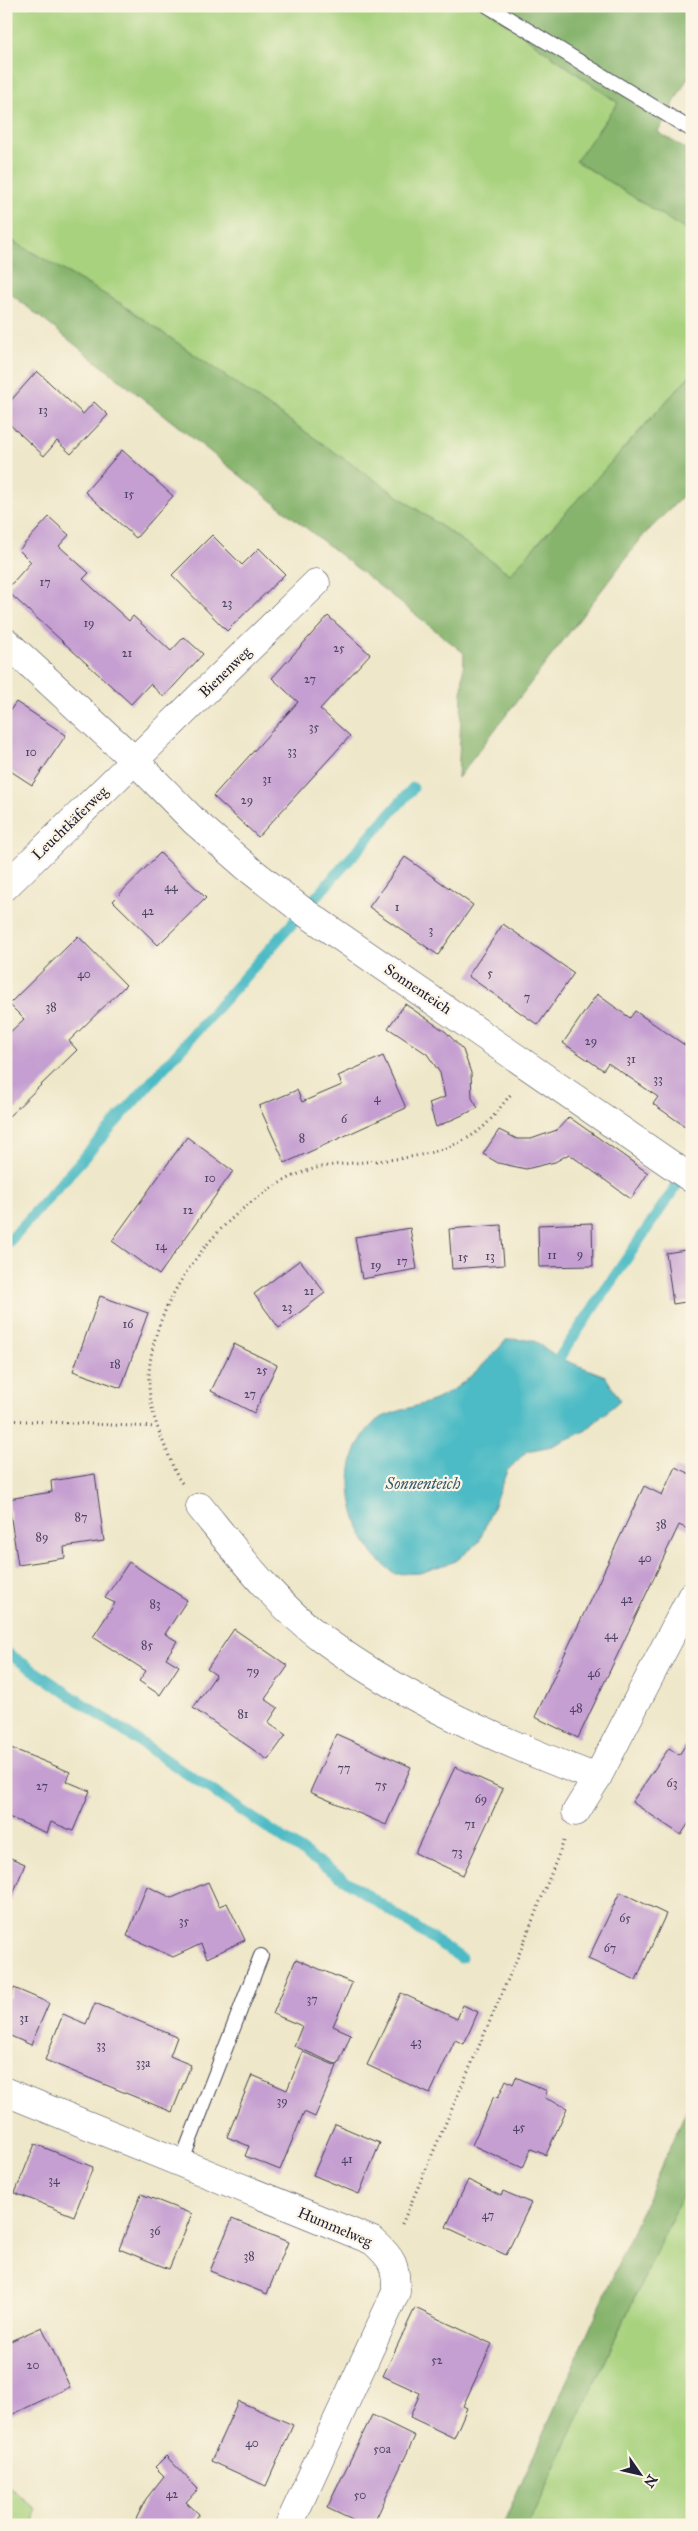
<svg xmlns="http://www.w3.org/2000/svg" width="698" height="2531" font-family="'IM FELL Great Primer',serif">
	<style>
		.green { fill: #a8d27e; stroke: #657a5c }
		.forest { fill: #86b46d; stroke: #546b54 }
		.water { fill: #4dbbc5; stroke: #386e80 }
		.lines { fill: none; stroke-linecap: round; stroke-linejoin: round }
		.stream { stroke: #4dbbc5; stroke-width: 11 }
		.building { fill: #c59fd1 }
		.lane-casing { stroke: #414050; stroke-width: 16 }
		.street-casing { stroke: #414050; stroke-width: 29 }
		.path { stroke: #414050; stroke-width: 3; stroke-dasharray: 1 4; stroke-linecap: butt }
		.lane { stroke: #fff; stroke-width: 14 }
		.street { stroke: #fff; stroke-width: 28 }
		.labels { text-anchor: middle; stroke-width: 4.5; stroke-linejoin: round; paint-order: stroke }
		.number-label { font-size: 12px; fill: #4b4160 }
		.street-label { font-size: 15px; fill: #22223b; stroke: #fcf5e5 }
		.water-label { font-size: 16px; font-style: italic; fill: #31586b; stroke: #fcf5e5 }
	</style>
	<rect width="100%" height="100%" fill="#fcf5e5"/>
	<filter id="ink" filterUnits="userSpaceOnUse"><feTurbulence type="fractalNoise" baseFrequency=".02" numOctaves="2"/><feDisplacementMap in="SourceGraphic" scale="10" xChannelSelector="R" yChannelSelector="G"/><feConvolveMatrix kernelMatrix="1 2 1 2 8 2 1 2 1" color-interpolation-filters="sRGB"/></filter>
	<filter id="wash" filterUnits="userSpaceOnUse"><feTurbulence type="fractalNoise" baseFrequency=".0096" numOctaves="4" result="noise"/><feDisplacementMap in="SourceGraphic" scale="20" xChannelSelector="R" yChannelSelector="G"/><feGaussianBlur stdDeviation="1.12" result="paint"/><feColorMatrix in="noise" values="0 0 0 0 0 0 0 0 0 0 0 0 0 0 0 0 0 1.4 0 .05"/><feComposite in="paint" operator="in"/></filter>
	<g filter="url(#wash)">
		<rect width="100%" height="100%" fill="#eee7c9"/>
		<!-- green -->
		<g class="green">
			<path d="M6,6H482L618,103L577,161L692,234V373L510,574L123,305L6,237Z"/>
			<path d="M692,2175V2525H528Z"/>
			<path d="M6,2485L37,2509L34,2525H6Z"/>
		</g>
		<!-- forest -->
		<g class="forest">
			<path d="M482,6H692V70L658,132L692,153V234L576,161L618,103Z"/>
			<path d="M6,237L123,305L510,574L692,373V487L643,536L458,778L464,653L6,290Z"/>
			<path d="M692,2097V2175L528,2525H503Z"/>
		</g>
		<!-- water -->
		<path class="water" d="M507,1339L533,1340L559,1358L605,1376L620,1400L585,1431L552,1446L527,1451L507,1471L479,1542L456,1561L420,1573L395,1574C388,1568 378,1561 373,1554C346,1513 338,1456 376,1421C385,1413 424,1405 437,1399C464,1386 488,1361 507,1339Z"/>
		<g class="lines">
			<!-- stream -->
			<g class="stream">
				<path d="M6,1245L413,788"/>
				<path d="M559,1358L685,1173"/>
				<path d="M6,1652L461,1958"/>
			</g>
		</g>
		<g id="blocks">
			<!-- building -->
			<g class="building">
				<path d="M37,371L83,414L94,402L108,415L71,454L57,441L44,456L6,421V406Z"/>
				<path d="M122,450L173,496L136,538L85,492Z"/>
				<path d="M49,517L69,535L59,546L89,573L83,579L129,621L133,616L171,651L184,637L203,654L164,697L150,684L131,704L6,590L31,562L19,550Z"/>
				<path d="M212,535L242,565L259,548L285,574L227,631L172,575Z"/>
				<path d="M328,616L370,654L320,709L350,736L258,837L213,796L298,702L272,678Z"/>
				<path d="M16,702L66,735L32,785L6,768V716Z"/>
				<path d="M160,853L206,898L158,945L113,901Z"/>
				<path d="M405,857L473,905L438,955L369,907Z"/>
				<path d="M503,924L574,973L538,1025L468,976Z"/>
				<path d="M78,936L126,985L69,1041L77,1050L6,1119V1036L24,1019L9,1004Z"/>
				<path d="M597,994L630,1018L635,1011L692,1050V1125L689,1129L653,1104L658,1097L608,1063L603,1070L563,1043Z"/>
				<path d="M405,1004L446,1032L463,1050L471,1073L472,1098L478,1108L436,1127L429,1103L445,1097L440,1073L427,1054L388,1028Z"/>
				<path d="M383,1056L406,1108L285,1163L259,1106L297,1090L302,1102L342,1085L338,1076Z"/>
				<path d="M569,1117L648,1173L631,1199L569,1154L555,1162L526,1169L498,1163L483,1154L499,1130L517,1139H531L557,1130Z"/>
				<path d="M187,1137L233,1171L159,1275L112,1241Z"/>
				<path d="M592,1223L593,1266L539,1267L538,1225Z"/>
				<path d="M501,1225L504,1265L452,1269L449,1229Z"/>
				<path d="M410,1228L417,1269L362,1279L355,1237Z"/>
				<path d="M692,1249V1301L673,1304L666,1253Z"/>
				<path d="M300,1260L325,1293L279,1328L254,1294Z"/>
				<path d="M100,1296L148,1313L121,1388L73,1371Z"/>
				<path d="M234,1344L277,1365L254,1413L211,1391Z"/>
				<path d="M675,1467L692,1475V1531L679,1525L578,1738L535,1717L644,1486L662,1495Z"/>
				<path d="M95,1474L104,1541L64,1547L65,1558L18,1565L8,1499L52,1492L51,1481Z"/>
				<path d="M129,1562L187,1600L165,1634L177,1641L166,1658L179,1666L160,1695L139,1681L146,1671L93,1637L115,1603L105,1598Z"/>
				<path d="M234,1629L288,1666L265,1699L278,1708L268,1723L286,1735L268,1760L193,1708L216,1675L207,1669Z"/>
				<path d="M336,1734L411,1767L386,1825L310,1792Z"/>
				<path d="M692,1735V1818L681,1835L632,1802L669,1748L679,1755Z"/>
				<path d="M11,1748L70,1772L66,1781L90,1791L73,1831L51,1822L47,1833L6,1816V1759Z"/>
				<path d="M455,1767L503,1789L463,1875L415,1853Z"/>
				<path d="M6,1856L25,1864L6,1912Z"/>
				<path d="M208,1882L219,1906L227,1903L245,1940L207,1958L201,1944L173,1957L127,1936L147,1886L172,1898Z"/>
				<path d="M620,1892L666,1914L636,1980L588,1959Z"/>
				<path d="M296,1959L352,1983L333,2026L351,2034L338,2065L294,2046L302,2026L273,2014Z"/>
				<path d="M14,1988L49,2003L31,2045L6,2034V1996L10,1998Z"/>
				<path d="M401,1993L457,2019L463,2005L478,2012L464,2044L455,2040L430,2094L367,2065Z"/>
				<path d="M95,2003L177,2037L170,2056L191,2065L172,2112L45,2060L63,2014L86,2024Z"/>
				<path d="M303,2052L337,2066L315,2117L304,2112L280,2170L245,2156L249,2146L227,2137L252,2075L287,2090Z"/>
				<path d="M516,2077L547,2091L545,2098L567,2108L546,2155L531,2149L523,2168L472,2145L494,2096L498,2098L506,2080L513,2084Z"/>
				<path d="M335,2124L380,2143L359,2194L313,2175Z"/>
				<path d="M35,2144L93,2167L74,2216L15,2193Z"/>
				<path d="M468,2180L501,2196L503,2191L531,2203L506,2255L446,2227Z"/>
				<path d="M141,2194L192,2214L169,2269L119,2249Z"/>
				<path d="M232,2219L288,2242L267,2294L210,2271Z"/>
				<path d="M415,2308L492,2344L463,2406L467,2408L454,2438L410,2417L420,2393L383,2376Z"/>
				<path d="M42,2327L70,2387L9,2416L6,2411V2343Z"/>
				<path d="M238,2401L293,2425L266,2486L211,2461Z"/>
				<path d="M372,2415L415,2436L373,2525H363L327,2508Z"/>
				<path d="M166,2456L198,2489L186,2502L199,2514L192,2525H133L146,2499L164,2476L155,2467Z"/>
			</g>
		</g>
	</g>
	<g filter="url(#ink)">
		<use href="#blocks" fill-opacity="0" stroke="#414050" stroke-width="1"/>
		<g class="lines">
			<defs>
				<g id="lane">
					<path d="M488,6L692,130"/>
					<path d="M181,2163L261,1956"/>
				</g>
				<g id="street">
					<path d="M6,642L134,760L194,821L249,869L303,911L692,1179"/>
					<path d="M6,886L316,583"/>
					<path d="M200,1507C238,1554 275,1604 324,1640C406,1700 502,1742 597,1778"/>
					<path d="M576,1812L597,1778L692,1595"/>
					<path d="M6,2092L373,2241C393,2259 396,2265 396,2292L289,2525"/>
				</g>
			</defs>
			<!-- lane casing -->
			<use href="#lane" class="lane-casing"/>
			<!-- street casing -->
			<use href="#street" class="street-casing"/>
			<!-- path -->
			<g class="path">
				<path d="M6,1420L155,1427"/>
				<path d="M182,1483C174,1473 171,1460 166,1449C157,1428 151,1411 149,1387C145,1303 225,1203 301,1173C320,1165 344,1164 364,1162C404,1159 451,1154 482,1128C493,1119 502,1104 512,1093"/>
				<path d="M402,2224L522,1947L564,1841"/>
			</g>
			<!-- lane -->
			<use href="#lane" class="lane"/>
			<!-- street -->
			<use href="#street" class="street"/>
		</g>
	</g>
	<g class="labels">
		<!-- number labels -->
		<g class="number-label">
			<text x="43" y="414">13</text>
			<text x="129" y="498">15</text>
			<text x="45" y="586">17</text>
			<text x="227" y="607">23</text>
			<text x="89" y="627">19</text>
			<text x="339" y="652">25</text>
			<text x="127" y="657">21</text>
			<text x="310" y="683">27</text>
			<text x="314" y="731">35</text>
			<text x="292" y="755">33</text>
			<text x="31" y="756">10</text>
			<text x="267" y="783">31</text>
			<text x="247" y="804">29</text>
			<text x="171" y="891">44</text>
			<text x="397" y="911">1</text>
			<text x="148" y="915">42</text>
			<text x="431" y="934">3</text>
			<text x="490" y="977">5</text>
			<text x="84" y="978">40</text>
			<text x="527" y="1001">7</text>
			<text x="51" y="1011">38</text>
			<text x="591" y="1045">29</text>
			<text x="631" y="1063">31</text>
			<text x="658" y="1083">33</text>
			<text x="377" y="1102">4</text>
			<text x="344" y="1123">6</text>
			<text x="302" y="1142">8</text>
			<text x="210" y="1182">10</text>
			<text x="188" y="1214">12</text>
			<text x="161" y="1250">14</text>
			<text x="580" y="1258">9</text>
			<text x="552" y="1259">11</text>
			<text x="490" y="1260">13</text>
			<text x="463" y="1261">15</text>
			<text x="402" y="1265">17</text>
			<text x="376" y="1269">19</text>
			<text x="309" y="1295">21</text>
			<text x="287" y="1311">23</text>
			<text x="128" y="1328">16</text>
			<text x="115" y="1368">18</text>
			<text x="262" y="1374">25</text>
			<text x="250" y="1398">27</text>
			<text x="81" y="1521">87</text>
			<text x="661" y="1528">38</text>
			<text x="42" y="1541">89</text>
			<text x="645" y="1562">40</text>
			<text x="627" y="1603">42</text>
			<text x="155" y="1608">83</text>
			<text x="611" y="1639">44</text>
			<text x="147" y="1649">85</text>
			<text x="253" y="1675">79</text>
			<text x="594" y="1677">46</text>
			<text x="576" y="1712">48</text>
			<text x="243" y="1718">81</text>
			<text x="344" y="1772">77</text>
			<text x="672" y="1787">63</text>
			<text x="381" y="1789">75</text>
			<text x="42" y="1790">27</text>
			<text x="481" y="1803">69</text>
			<text x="470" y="1828">71</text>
			<text x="457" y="1856">73</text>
			<text x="625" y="1922">65</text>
			<text x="184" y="1925">35</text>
			<text x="610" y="1952">67</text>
			<text x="312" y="2003">37</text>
			<text x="24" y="2022">31</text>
			<text x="416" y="2046">43</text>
			<text x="101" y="2049">33</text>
			<text x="143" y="2067">33a</text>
			<text x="282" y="2105">39</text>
			<text x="519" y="2131">45</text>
			<text x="347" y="2163">41</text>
			<text x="54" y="2184">34</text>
			<text x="488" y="2219">47</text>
			<text x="155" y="2235">36</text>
			<text x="249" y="2260">38</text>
			<text x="437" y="2364">52</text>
			<text x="33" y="2369">20</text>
			<text x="252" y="2447">40</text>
			<text x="382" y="2453">50a</text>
			<text x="172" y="2498">42</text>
			<text x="360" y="2499">50</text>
		</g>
		<!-- street labels -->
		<g class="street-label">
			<text transform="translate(225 672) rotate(-44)" y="5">Bienenweg</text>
			<text transform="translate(70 823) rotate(-44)" y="5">Leuchtkäferweg</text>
			<text transform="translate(418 989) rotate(34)" y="5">Sonnenteich</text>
			<text transform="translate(335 2227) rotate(23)" y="5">Hummelweg</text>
		</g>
		<!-- water labels -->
		<g class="water-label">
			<text x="423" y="1489">Sonnenteich</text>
		</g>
	</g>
	<!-- margin -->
	<rect width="698" height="2531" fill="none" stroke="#fcf5e5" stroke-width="25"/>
	<!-- north arrow -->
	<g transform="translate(640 2474) rotate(124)" stroke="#fcf5e5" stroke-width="4" paint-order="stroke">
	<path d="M0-4L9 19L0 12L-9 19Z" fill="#22223b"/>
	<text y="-8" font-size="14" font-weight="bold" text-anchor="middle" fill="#22223b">N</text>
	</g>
</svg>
